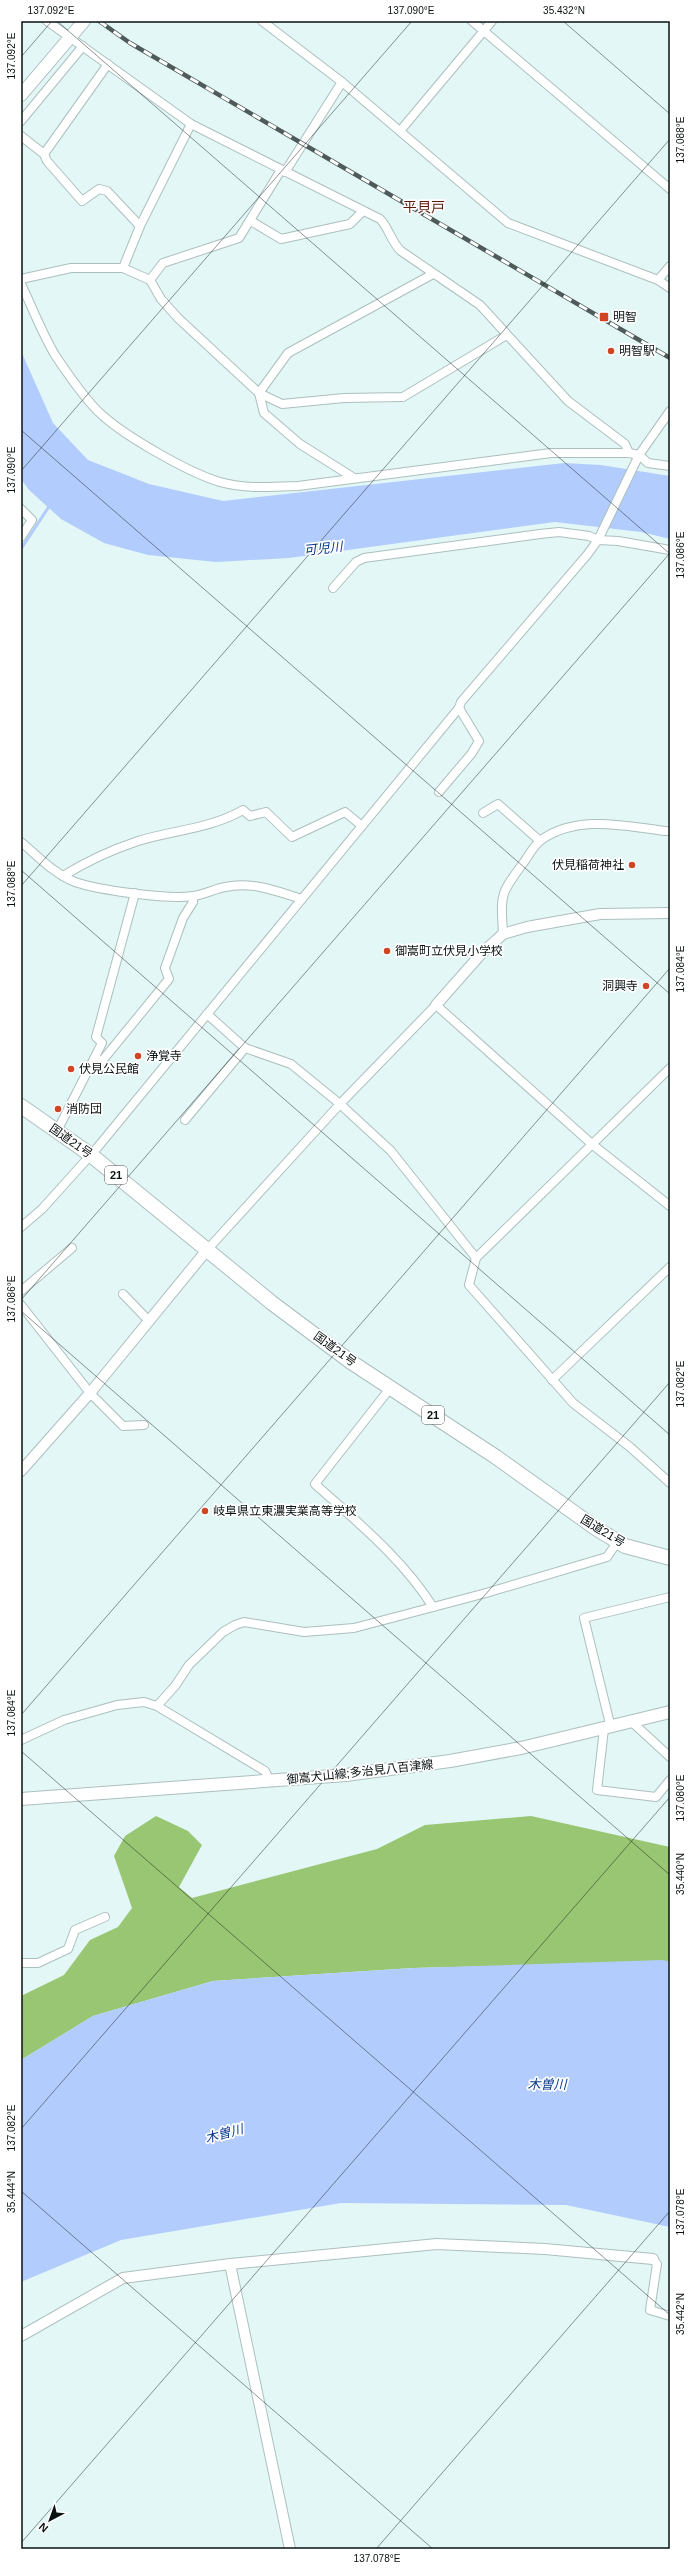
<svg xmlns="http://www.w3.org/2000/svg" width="691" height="2570" font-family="Helvetica,'Noto Sans JP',sans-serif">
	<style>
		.forest { fill: #99c672 }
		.water { fill: #b2cdfd }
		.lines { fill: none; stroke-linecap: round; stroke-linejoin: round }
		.stream { stroke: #b2cdfd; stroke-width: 3 }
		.minor-casing { stroke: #acbfbf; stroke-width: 10 }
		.tertiary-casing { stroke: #acbfbf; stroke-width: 12 }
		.secondary-casing { stroke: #acbfbf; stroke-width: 14 }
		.trunk-casing { stroke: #acbfbf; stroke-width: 16 }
		.minor { stroke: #fff; stroke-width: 8 }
		.tertiary { stroke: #fff; stroke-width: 10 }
		.secondary { stroke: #fff; stroke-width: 12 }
		.trunk { stroke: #fff; stroke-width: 14 }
		.rail-casing { stroke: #4f5b5b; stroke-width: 4.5 }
		.rail { stroke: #fff; stroke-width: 3; stroke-dasharray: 9; stroke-linecap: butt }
		.ticks { fill: none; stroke: #0a1111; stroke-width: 1; stroke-opacity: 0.45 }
		.poi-dot { fill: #d04625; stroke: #fff; stroke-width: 1.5 }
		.labels { text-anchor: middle; stroke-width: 3.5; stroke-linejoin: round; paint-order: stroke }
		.shield { fill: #fff; stroke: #545858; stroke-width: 1 }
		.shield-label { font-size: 11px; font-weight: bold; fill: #0a1111 }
		.poi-label { font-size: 12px; fill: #0a1111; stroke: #fff; text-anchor: start }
		.street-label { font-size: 12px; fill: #0a1111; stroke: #fff }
		.water-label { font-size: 13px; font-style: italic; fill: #07398f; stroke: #fff }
		.quarter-label { font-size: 14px; fill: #5d1b0b; stroke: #fff }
		.neatline { fill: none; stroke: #0a1111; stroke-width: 1.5 }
		.ticks-label { font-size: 10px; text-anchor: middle; fill: #0a1111 }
	</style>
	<rect width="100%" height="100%" fill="#e3f7f7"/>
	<!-- forest -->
	<path class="forest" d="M156,1816L188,1831L202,1845L179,1887L192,1898L377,1849L425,1825L531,1816L670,1847V1962L413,1968L213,1981L93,2016L21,2060V1996L64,1975L90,1940L118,1927L132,1908L114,1856L125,1836Z"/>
	<!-- water -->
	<g class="water">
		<path d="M21,351L53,423L88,460L149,484L223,501L564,463L601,465L670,476V539L641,532L555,522L289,558L216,562L148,555L104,543L61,519L29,490L21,479Z"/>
		<path d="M663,1960L670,1962V2227L566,2205L341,2203L121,2240L21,2282V2060L93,2016L213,1981L413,1968Z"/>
	</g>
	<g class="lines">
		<!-- stream -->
		<path class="stream" d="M21,549L50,505"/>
		<defs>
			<g id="minor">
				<path d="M47,21L191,124L380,219C389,228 391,242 401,251L480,305L568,401L625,444L629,453"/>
				<path d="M262,21L342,82L508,223L658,280L670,288"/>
				<path d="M472,21L670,189"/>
				<path d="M21,121L83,46"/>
				<path d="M191,124L140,226L123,268L150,280L161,299L178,318L259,393L282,404L344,398L403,397L505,336"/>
				<path d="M400,131L492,21"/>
				<path d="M21,136L44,154L47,161L82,201L99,189L107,191L140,226"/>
				<path d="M44,154L108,64"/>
				<path d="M285,172L342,82"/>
				<path d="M251,221L281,239L350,224L363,211"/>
				<path d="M21,279L71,268H123"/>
				<path d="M150,280L163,263L239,238L281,170"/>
				<path d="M658,280L670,266"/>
				<path d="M21,284C32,307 42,333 55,355C65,370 88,403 102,415C125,436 189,473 220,482C245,489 272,487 298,486L551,453H629L639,455L648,463L670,466"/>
				<path d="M354,478L300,444L264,413L259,393L288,353L433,274"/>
				<path d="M21,509L32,520L21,537"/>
				<path d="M333,588L356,562L364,558L540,534L559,532L589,536L598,540L618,541L670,550"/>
				<path d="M439,792L472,753L479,741L459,708"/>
				<path d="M483,813L498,804L540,841"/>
				<path d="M21,842C38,856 54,874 75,882C98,890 169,900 193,896C204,895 214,889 225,887C252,881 276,891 302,899"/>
				<path d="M63,876C87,861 111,850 138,841C173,830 210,829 243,810L250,816L266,812L292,837L345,812L362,826"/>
				<path d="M503,934C501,893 499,896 524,862C529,855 534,845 541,840C577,814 626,826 666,831"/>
				<path d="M207,1014L245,1048L291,1064L340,1104L391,1151L476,1258"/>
				<path d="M95,1059L102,1061L169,979L165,968L183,918L193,902V896"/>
				<path d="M670,1068L476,1258L469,1285L573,1403L630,1447L670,1483"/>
				<path d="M185,1120L245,1048"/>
				<path d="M57,1131L102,1043L96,1037L135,893"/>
				<path d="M21,1227L42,1209L97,1148L459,708L461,702L587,555L598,540L639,455L670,411"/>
				<path d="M207,1250L340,1104L436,1005L593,1145L670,1206"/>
				<path d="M21,1291L72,1248"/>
				<path d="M123,1294L149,1321"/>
				<path d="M21,1305L90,1393L123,1426L144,1425"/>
				<path d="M552,1380L670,1267"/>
				<path d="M391,1387L315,1484C357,1522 402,1558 433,1607"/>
				<path d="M157,1706L265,1771L270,1781"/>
				<path d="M633,1723L670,1757"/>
				<path d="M611,1728L584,1618L670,1597"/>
				<path d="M604,1729L597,1790L656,1797L670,1780"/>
				<path d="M21,1740L64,1720L117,1705L144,1702L157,1706L175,1686L189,1665L223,1632L235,1625L244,1622L304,1632L354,1628L486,1593L607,1557L618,1541"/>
				<path d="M21,1963H38L68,1949L75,1930L105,1917"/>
				<path d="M653,2259L657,2264L650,2310L670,2316"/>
			</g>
			<g id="tertiary">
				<path d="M436,1005L481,954L503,934L527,927L600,914L670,913"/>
				<path d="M21,1471L90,1393L207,1250"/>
				<path d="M230,2264L290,2549"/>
				<path d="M21,2336L123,2278L230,2264L437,2244L545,2249L653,2259"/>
			</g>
			<g id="secondary">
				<path d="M21,95L84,21"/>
				<path d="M21,1799L346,1775L450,1761L521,1748L670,1712"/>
			</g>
			<path id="trunk" d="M21,1106L91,1155L272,1303L351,1362L496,1457L597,1529L625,1546L670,1558"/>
		</defs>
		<!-- minor casing -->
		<use href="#minor" class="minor-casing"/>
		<!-- tertiary casing -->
		<use href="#tertiary" class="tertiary-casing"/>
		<!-- secondary casing -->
		<use href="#secondary" class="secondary-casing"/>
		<!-- trunk casing -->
		<use href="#trunk" class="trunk-casing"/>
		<!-- minor -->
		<use href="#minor" class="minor"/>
		<!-- tertiary -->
		<use href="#tertiary" class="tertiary"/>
		<!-- secondary -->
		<use href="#secondary" class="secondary"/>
		<!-- trunk -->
		<use href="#trunk" class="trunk"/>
		<defs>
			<path id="rail" d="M99,21L130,43L670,358"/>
		</defs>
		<!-- rail casing -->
		<use href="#rail" class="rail-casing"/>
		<!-- rail -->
		<use href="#rail" class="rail"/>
	</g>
	<!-- ticks -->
	<path class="ticks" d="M57,21L670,554M563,21L670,114M21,57L52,21M21,430L670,994M21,471L412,21M21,870L670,1435M21,886L670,139M21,1300L670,553M21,1311L670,1875M21,1715L670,968M21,1751L670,2315M21,2129L670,1382M21,2191L433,2549M21,2543L670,1797M376,2549L670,2211"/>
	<!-- markers -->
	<g class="poi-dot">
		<rect x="599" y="312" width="10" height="10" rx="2"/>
		<circle cx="611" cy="351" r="4"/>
		<circle cx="632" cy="865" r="4"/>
		<circle cx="387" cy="951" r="4"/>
		<circle cx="646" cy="986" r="4"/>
		<circle cx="138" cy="1056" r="4"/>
		<circle cx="71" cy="1069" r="4"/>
		<circle cx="58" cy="1109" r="4"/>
		<circle cx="205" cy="1511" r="4"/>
	</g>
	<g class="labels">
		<!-- shield labels -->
		<g class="shield">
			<rect x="105" y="1166" width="22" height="18" rx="3"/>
			<rect x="422" y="1406" width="22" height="18" rx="3"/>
		</g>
		<g class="shield-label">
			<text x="116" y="1179">21</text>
			<text x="433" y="1419">21</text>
		</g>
		<!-- poi labels -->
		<g class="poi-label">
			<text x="613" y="321">明智</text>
			<text x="619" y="355">明智駅</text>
			<text x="624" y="869" text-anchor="end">伏見稲荷神社</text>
			<text x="395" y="955">御嵩町立伏見小学校</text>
			<text x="638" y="990" text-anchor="end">洞興寺</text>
			<text x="146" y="1060">浄覚寺</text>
			<text x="79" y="1073">伏見公民館</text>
			<text x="66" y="1113">消防団</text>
			<text x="213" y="1515">岐阜県立東濃実業高等学校</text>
		</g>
		<!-- street labels -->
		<g class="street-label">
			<text transform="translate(71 1141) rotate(35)" y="4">国道21号</text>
			<text transform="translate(335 1349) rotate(36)" y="4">国道21号</text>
			<text transform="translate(603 1531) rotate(31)" y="4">国道21号</text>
			<text transform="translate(360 1772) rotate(-6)" y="4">御嵩犬山線;多治見八百津線</text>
		</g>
		<!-- water labels -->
		<g class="water-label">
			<text transform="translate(323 548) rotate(-6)" y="5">可児川</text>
			<text x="547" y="2089">木曽川</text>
			<text transform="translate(224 2133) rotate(-15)" y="5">木曽川</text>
		</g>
		<!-- quarter labels -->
		<g class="quarter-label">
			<text x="424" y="212">平貝戸</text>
		</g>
	</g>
	<!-- border -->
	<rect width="691" height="2570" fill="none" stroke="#ffffff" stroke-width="44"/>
	<!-- north arrow -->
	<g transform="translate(50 2520) rotate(221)" stroke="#ffffff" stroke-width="3" paint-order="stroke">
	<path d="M0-3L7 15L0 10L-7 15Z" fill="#0a1111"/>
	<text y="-6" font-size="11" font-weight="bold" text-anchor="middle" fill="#0a1111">N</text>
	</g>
	<rect x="22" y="22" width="647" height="2526" class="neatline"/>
	<g class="ticks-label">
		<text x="51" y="14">137.092°E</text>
		<text x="411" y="14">137.090°E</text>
		<text x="564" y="14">35.432°N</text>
		<text transform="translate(11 56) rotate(-90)" y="4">137.092°E</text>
		<text transform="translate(680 140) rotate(-90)" y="4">137.088°E</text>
		<text transform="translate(11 470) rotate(-90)" y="4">137.090°E</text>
		<text transform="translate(680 555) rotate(-90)" y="4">137.086°E</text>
		<text transform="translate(11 884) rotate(-90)" y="4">137.088°E</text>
		<text transform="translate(680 969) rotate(-90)" y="4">137.084°E</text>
		<text transform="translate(11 1299) rotate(-90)" y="4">137.086°E</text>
		<text transform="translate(680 1384) rotate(-90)" y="4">137.082°E</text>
		<text transform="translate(11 1713) rotate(-90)" y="4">137.084°E</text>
		<text transform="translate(680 1798) rotate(-90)" y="4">137.080°E</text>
		<text transform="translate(680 1874) rotate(-90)" y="4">35.440°N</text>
		<text transform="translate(11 2128) rotate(-90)" y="4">137.082°E</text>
		<text transform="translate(11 2192) rotate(-90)" y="4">35.444°N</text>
		<text transform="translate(680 2212) rotate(-90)" y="4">137.078°E</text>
		<text transform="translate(680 2314) rotate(-90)" y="4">35.442°N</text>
		<text x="377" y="2562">137.078°E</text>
	</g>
</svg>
